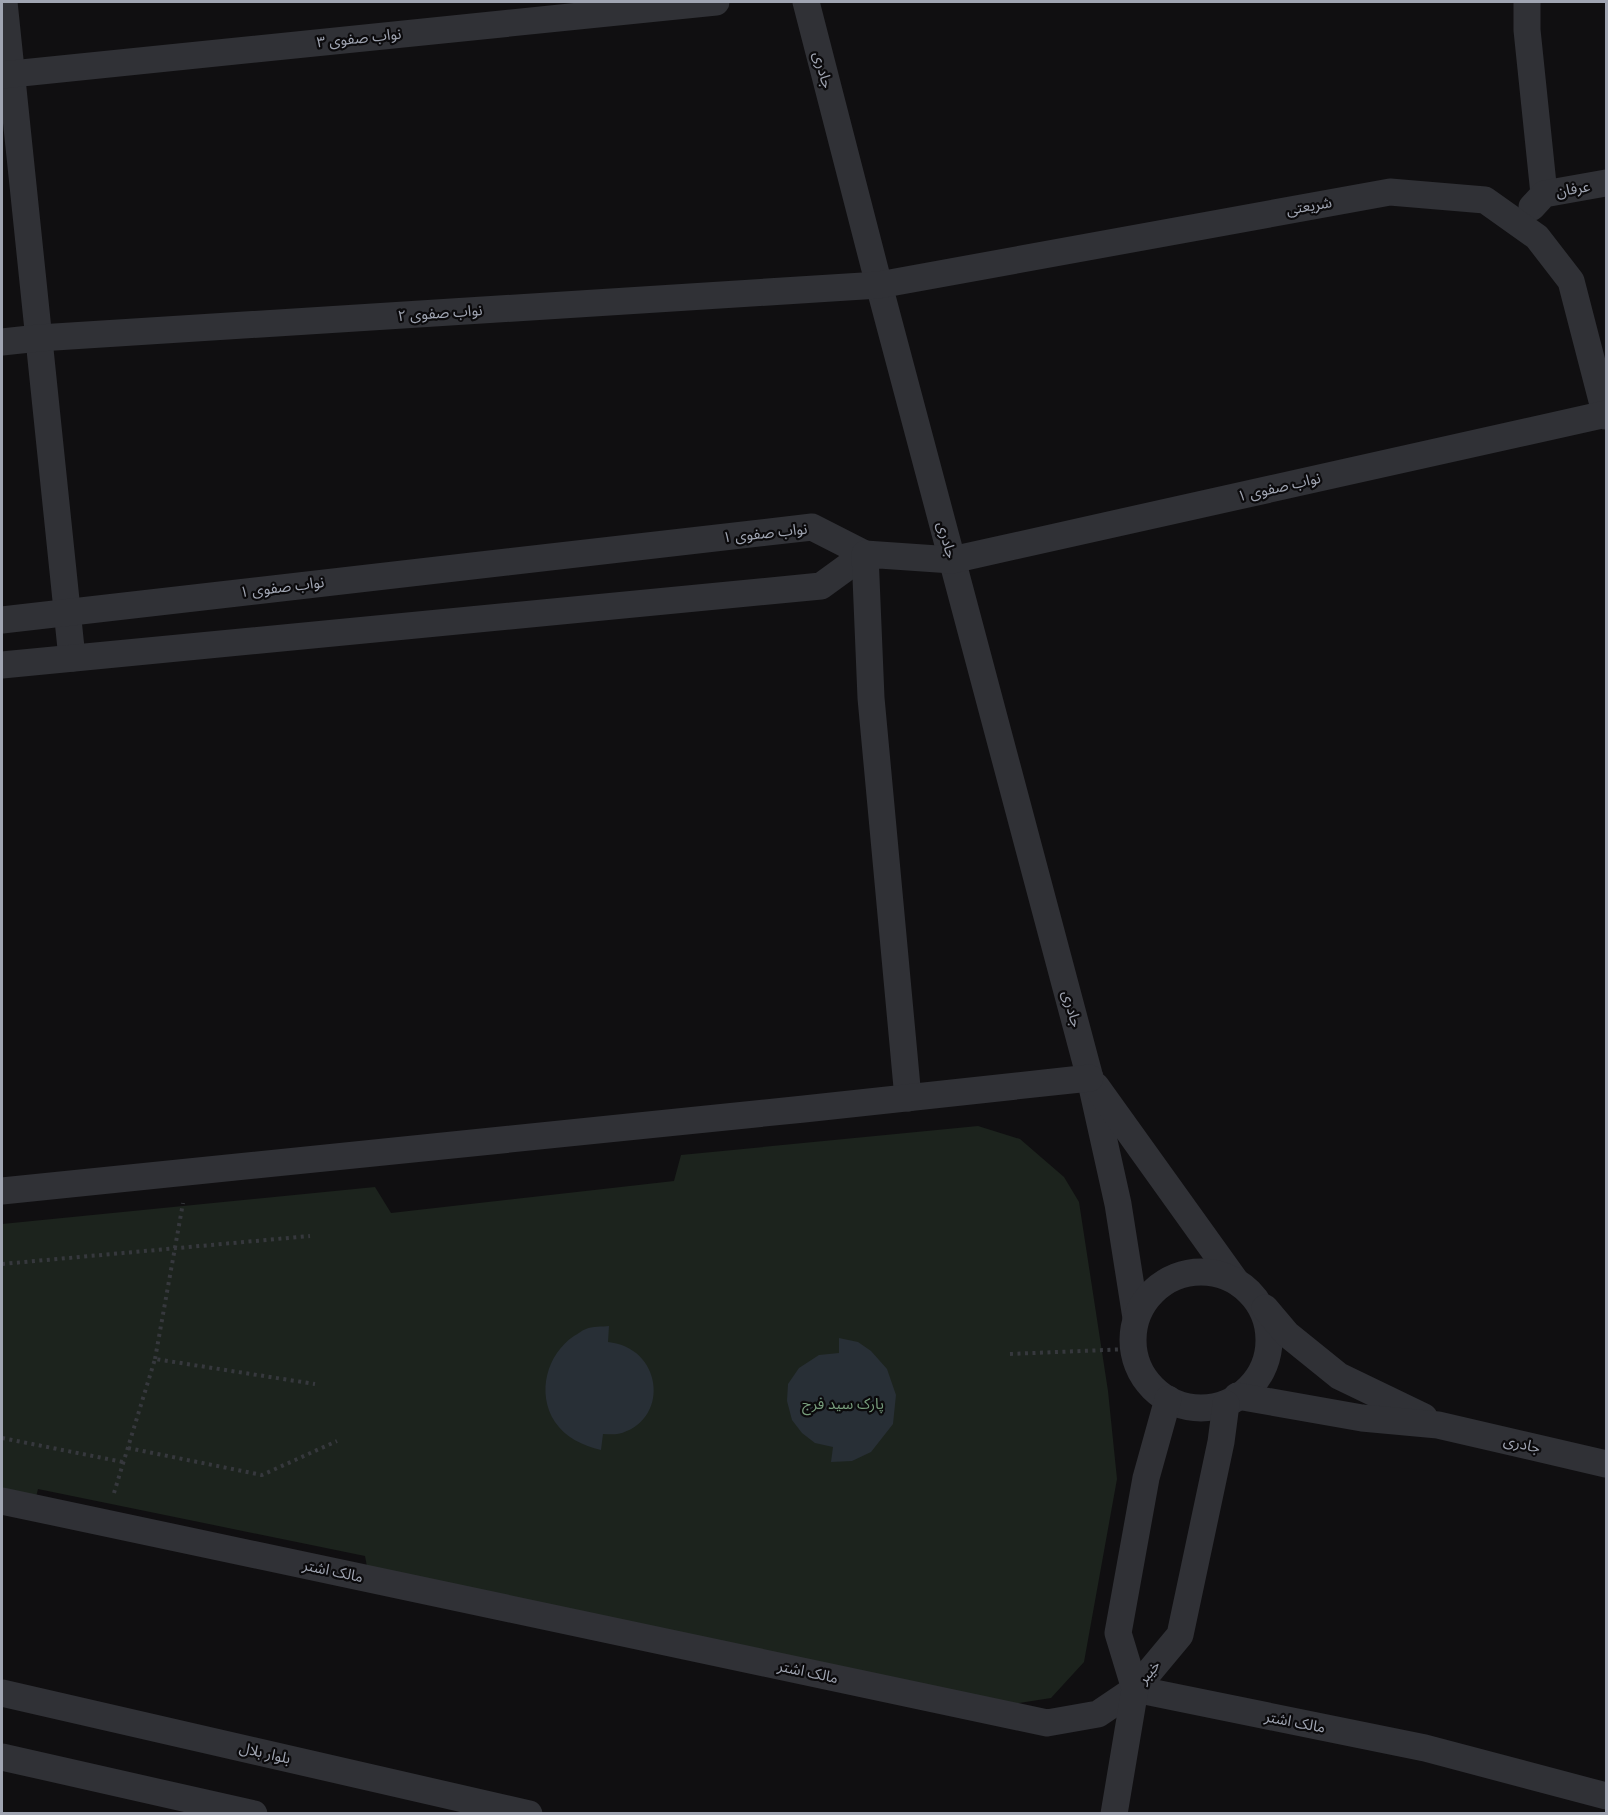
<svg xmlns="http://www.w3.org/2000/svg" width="1608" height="1815" font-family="Figtree,'Noto Sans Arabic',sans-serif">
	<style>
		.green { fill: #1c231d }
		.water { fill: #282f36 }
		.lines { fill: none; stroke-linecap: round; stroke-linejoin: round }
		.path { stroke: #36383d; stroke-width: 4; stroke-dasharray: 3 4.5; stroke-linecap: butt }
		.street { stroke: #303136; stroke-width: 27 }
		.labels { text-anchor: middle; stroke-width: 4.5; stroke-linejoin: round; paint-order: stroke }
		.street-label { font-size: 15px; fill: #a0a5b2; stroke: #0b0a0c }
		.park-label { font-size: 15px; fill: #779d7c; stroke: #0b0a0c }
	</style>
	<rect width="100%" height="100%" fill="#100f11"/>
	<!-- green -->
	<path class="green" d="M978,1126L1020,1139L1064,1177L1079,1202L1108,1391L1117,1479L1084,1662L1051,1698L1007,1705L368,1572L365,1556L38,1489L35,1501L2,1494V1224L375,1187L391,1213L674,1181L681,1155Z"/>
	<!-- water -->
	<g class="water">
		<path d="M609,1326L608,1342C661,1347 671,1417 622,1433C616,1435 609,1434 603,1434L601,1450C583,1446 565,1437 555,1422C536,1393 547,1354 574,1336C578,1334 582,1330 586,1329C592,1326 602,1327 609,1326Z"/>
		<path d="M839,1338L858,1342L871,1351L887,1369L896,1395L893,1424L871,1452L852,1461L831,1462L833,1447L815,1443L802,1433L792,1420L787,1401L788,1384L799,1368L819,1355L839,1353Z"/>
	</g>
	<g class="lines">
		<!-- path -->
		<g class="path">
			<path d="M2,1264L310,1236"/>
			<path d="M1010,1354L1129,1349"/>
			<path d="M155,1359L183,1203"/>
			<path d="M2,1438L123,1462"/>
			<path d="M128,1448L262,1475L337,1441"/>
			<path d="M114,1493L155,1359L315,1384"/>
		</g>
		<!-- street -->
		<g class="street">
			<path d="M4,2L72,658"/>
			<path d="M806,2L879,285L1090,1078L1118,1204L1136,1318"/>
			<path d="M1527,2V30L1544,194"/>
			<path d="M2,75L716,2"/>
			<path d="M1532,207L1544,194L1606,183"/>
			<path d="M2,342L39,338L879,285L1390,192L1485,200L1537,237L1571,281L1606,416"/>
			<path d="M2,620L812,527L865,554L821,586L2,665"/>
			<path d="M1096,1086L1235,1280"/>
			<path d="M908,1098L871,698L865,554L952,560L1606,414"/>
			<path d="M2,1191L804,1109L1090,1078"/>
			<circle cx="1201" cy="1340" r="68"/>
			<path d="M1265,1308L1287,1334L1339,1376L1424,1417"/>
			<path d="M1237,1396L1362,1418L1438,1425L1606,1464"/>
			<path d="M2,1501L1047,1723L1098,1714L1135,1689L1180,1635L1221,1442L1226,1404"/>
			<path d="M1135,1689L1425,1748L1606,1796"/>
			<path d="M2,1693L529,1814"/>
			<path d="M2,1757L254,1814"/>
			<path d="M1114,1814L1135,1689L1118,1633L1146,1478L1168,1399"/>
		</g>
	</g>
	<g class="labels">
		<!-- street labels -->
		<g class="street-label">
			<text transform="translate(359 38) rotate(-6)" y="5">نواب صفوی ۳</text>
			<text transform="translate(823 70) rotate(75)" y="5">جادری</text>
			<text transform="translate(1573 189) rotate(-10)" y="5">عرفان</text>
			<text transform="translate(1309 206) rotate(-10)" y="5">شریعتی</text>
			<text transform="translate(440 313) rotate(-4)" y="5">نواب صفوی ۲</text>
			<text transform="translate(1279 487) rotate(-13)" y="5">نواب صفوی ۱</text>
			<text transform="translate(765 533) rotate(-6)" y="5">نواب صفوی ۱</text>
			<text transform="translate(947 540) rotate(75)" y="5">جادری</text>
			<text transform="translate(282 587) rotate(-7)" y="5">نواب صفوی ۱</text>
			<text transform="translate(1072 1009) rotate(75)" y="5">جادری</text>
			<text transform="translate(1522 1444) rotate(13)" y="5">جادری</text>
			<text transform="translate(333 1571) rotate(12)" y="5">مالک اشتر</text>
			<text transform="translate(808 1672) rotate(12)" y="5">مالک اشتر</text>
			<text transform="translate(1149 1672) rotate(-50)" y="5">خیبر</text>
			<text transform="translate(1295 1722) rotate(11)" y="5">مالک اشتر</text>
			<text transform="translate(265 1753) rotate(13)" y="5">بلوار بلال</text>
		</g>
		<!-- park labels -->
		<g class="park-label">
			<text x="843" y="1409">پارک سید فرج</text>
		</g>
	</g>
	<!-- border -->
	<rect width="1608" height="1815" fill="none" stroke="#a0a5b2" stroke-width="6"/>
</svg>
